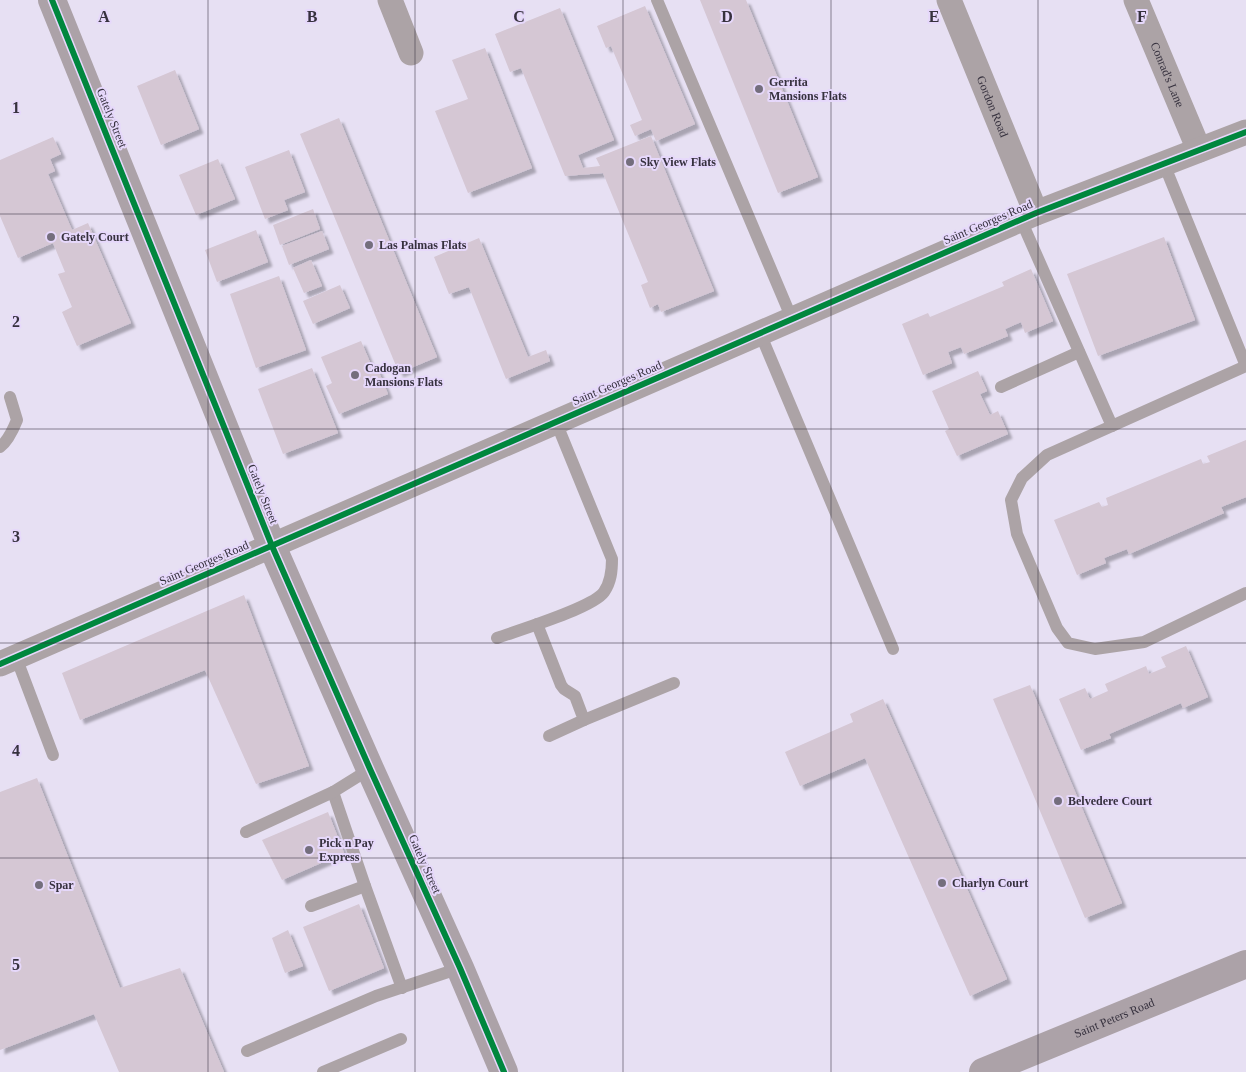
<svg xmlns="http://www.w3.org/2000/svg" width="1246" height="1072" font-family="Georgia,serif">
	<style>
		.building { fill: #d5c7d4; filter: url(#shadow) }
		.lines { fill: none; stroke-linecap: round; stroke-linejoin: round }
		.lane { stroke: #aca3a6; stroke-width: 12 }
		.street { stroke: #aca3a6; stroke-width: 25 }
		.secondary { stroke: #aca2a8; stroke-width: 28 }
		.cycleway-casing { stroke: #e6d8fb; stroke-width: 9 }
		.cycleway { stroke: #00873e; stroke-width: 6 }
		.grid { fill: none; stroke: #36313e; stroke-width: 1; stroke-opacity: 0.55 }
		.poi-dot { fill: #746e7d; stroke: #e6d8fb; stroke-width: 2 }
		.labels { text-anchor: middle; stroke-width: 4; stroke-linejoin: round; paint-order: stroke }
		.street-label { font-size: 12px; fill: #36313e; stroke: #e6d8fb }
		.poi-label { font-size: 12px; font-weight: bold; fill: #36313e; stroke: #e6d8fb; text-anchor: start }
		.grid-label { font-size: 16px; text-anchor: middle; font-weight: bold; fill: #36313e; stroke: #e6d8fb; stroke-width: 4; stroke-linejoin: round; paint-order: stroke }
	</style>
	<defs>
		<filter id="shadow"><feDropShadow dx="4.5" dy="4.5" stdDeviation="1" flood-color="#0004"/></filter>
	</defs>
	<rect width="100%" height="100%" fill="#e7e0f3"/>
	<!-- building -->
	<g class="building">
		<path d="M700,0H746L818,177L778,193Z"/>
		<path d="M645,6L695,124L656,141L651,129L635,136L630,125L642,120L611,46L606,48L597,26Z"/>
		<path d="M560,8L614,140L578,155L583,168L600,166L596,158L651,136L714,291L661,312L658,304L650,308L641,285L648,282L603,173L565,176L521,68L510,72L495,34Z"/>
		<path d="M485,48L532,168L468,193L435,111L468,99L452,60Z"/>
		<path d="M175,70L199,129L161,145L137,86Z"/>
		<path d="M339,118L437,357L399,373L300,134Z"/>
		<path d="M53,137L61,154L50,159L55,171L48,174L72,230L88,223L131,323L77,346L62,312L72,307L58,274L65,272L53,243L18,258L0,216V160Z"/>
		<path d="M289,150L305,192L284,200L288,210L265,219L245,167Z"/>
		<path d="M218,159L235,199L196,215L179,175Z"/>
		<path d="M313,209L320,229L280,245L273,225Z"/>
		<path d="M256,230L268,262L217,282L205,250Z"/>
		<path d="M322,231L329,249L289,265L282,246Z"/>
		<path d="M1164,237L1195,320L1098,356L1067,274Z"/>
		<path d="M479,238L528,357L546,350L550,361L506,379L469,287L449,294L434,257Z"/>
		<path d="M311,260L322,286L304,293L293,268Z"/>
		<path d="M1031,269L1053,321L1025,333L1021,322L1005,329L1008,336L964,354L961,347L948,352L952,363L923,375L902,324L928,313L930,317L1004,286L1002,282Z"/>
		<path d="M279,276L306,350L256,368L230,294Z"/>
		<path d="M340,285L350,308L313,324L303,301Z"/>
		<path d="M361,341L372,367L376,365L388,394L339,414L326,386L332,383L321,357Z"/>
		<path d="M312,368L338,433L283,454L258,389Z"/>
		<path d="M978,371L987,391L980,394L990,415L998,411L1008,434L957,456L945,431L949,429L932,391Z"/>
		<path d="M1246,440V497L1221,507L1224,513L1129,554L1127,549L1104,558L1106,563L1077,575L1054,520L1099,502L1102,507L1108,505L1106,498L1201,459L1203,464L1210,462L1207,456Z"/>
		<path d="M244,595L309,766L256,784L205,670L80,720L62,673Z"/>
		<path d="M1186,646L1208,697L1183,708L1181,703L1109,734L1111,738L1081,750L1059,699L1085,688L1090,699L1108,691L1105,684L1146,666L1149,674L1166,667L1161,657Z"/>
		<path d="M1030,685L1122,903L1085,918L993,699Z"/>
		<path d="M883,699L1007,979L970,996L865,758L800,786L785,752L853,722L850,714Z"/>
		<path d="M37,778L120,988L180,968L224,1072H119L94,1014L0,1050V792Z"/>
		<path d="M328,812L344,853L282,880L262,840Z"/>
		<path d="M359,904L384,968L329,991L303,927Z"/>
		<path d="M288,930L303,966L285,973L272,938Z"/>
	</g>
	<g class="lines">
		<!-- lane -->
		<g class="lane">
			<path d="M657,0L792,319"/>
			<path d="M1164,164L1246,366"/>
			<path d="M1021,220L1112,426"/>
			<path d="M760,333L893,649"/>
			<path d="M1246,366L1047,455L1022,478L1011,500L1017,534L1057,628L1068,643L1095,649L1144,642L1246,593"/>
			<path d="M1001,387L1079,352"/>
			<path d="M0,447C8,441 13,430 17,420L10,397"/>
			<path d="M537,624L561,685L564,689L575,696L584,720L549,736"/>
			<path d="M497,638C519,630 593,608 604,592C611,582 612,571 612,559L556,422"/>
			<path d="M16,657L53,755"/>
			<path d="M584,720L674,683"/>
			<path d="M333,792L365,886L402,988"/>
			<path d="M246,832L333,792L370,769"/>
			<path d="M311,906L365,886"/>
			<path d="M247,1051L376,996L460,968"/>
			<path d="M323,1072L401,1039"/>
		</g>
		<!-- street -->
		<g class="street">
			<path d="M390,0L411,53"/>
			<path id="s1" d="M949,0L1036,213"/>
			<path id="s2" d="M1136,0L1199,150"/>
			<path d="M0,664L1036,213L1246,132"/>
		</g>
		<!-- secondary -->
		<g class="secondary">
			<path d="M52,0L272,546L370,769L460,968L504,1072"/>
			<path id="s3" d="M983,1072L1246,964"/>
		</g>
		<defs>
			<g id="cycleway">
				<path d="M52,0L272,546L370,769L460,968L504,1072"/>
				<path d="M0,664L1036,213L1246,132"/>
			</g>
		</defs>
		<!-- cycleway casing -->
		<use href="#cycleway" class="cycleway-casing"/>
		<!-- cycleway -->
		<use href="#cycleway" class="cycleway"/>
	</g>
	<!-- grid -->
	<path class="grid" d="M208,0V1072M415,0V1072M623,0V1072M831,0V1072M1038,0V1072M0,214H1246M0,429H1246M0,643H1246M0,858H1246"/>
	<!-- markers -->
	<g class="poi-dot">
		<circle cx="759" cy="89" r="5"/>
		<circle cx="630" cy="162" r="5"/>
		<circle cx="51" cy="237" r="5"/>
		<circle cx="369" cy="245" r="5"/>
		<circle cx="355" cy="375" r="5"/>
		<circle cx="1058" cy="801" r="5"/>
		<circle cx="309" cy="850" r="5"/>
		<circle cx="942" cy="883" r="5"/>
		<circle cx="39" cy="885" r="5"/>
	</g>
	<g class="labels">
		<!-- street labels -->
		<g class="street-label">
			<text dy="4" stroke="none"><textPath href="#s2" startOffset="81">Conrad's Lane</textPath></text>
			<text dy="4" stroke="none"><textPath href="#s1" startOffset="115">Gordon Road</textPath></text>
			<text transform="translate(112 118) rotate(68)" y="4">Gately Street</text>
			<text transform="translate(988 222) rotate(-23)" y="4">Saint Georges Road</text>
			<text transform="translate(617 383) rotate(-23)" y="4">Saint Georges Road</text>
			<text transform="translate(263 494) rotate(68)" y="4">Gately Street</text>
			<text transform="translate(204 563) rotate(-23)" y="4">Saint Georges Road</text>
			<text transform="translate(425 864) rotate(66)" y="4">Gately Street</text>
			<text dy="4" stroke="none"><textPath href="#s3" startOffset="142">Saint Peters Road</textPath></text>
		</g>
		<!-- poi labels -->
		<g class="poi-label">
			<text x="769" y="86">Gerrita<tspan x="769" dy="14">Mansions Flats</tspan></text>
			<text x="640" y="166">Sky View Flats</text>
			<text x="61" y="241">Gately Court</text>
			<text x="379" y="249">Las Palmas Flats</text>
			<text x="365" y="372">Cadogan<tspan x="365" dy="14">Mansions Flats</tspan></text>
			<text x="1068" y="805">Belvedere Court</text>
			<text x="319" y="847">Pick n Pay<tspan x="319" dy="14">Express</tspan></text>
			<text x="952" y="887">Charlyn Court</text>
			<text x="49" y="889">Spar</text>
		</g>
	</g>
	<g class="grid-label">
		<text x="104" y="22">A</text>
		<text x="312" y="22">B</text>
		<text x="519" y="22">C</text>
		<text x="727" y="22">D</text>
		<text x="934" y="22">E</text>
		<text x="1142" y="22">F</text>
		<text x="16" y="113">1</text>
		<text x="16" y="327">2</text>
		<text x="16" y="542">3</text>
		<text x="16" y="756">4</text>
		<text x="16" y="970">5</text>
	</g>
</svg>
